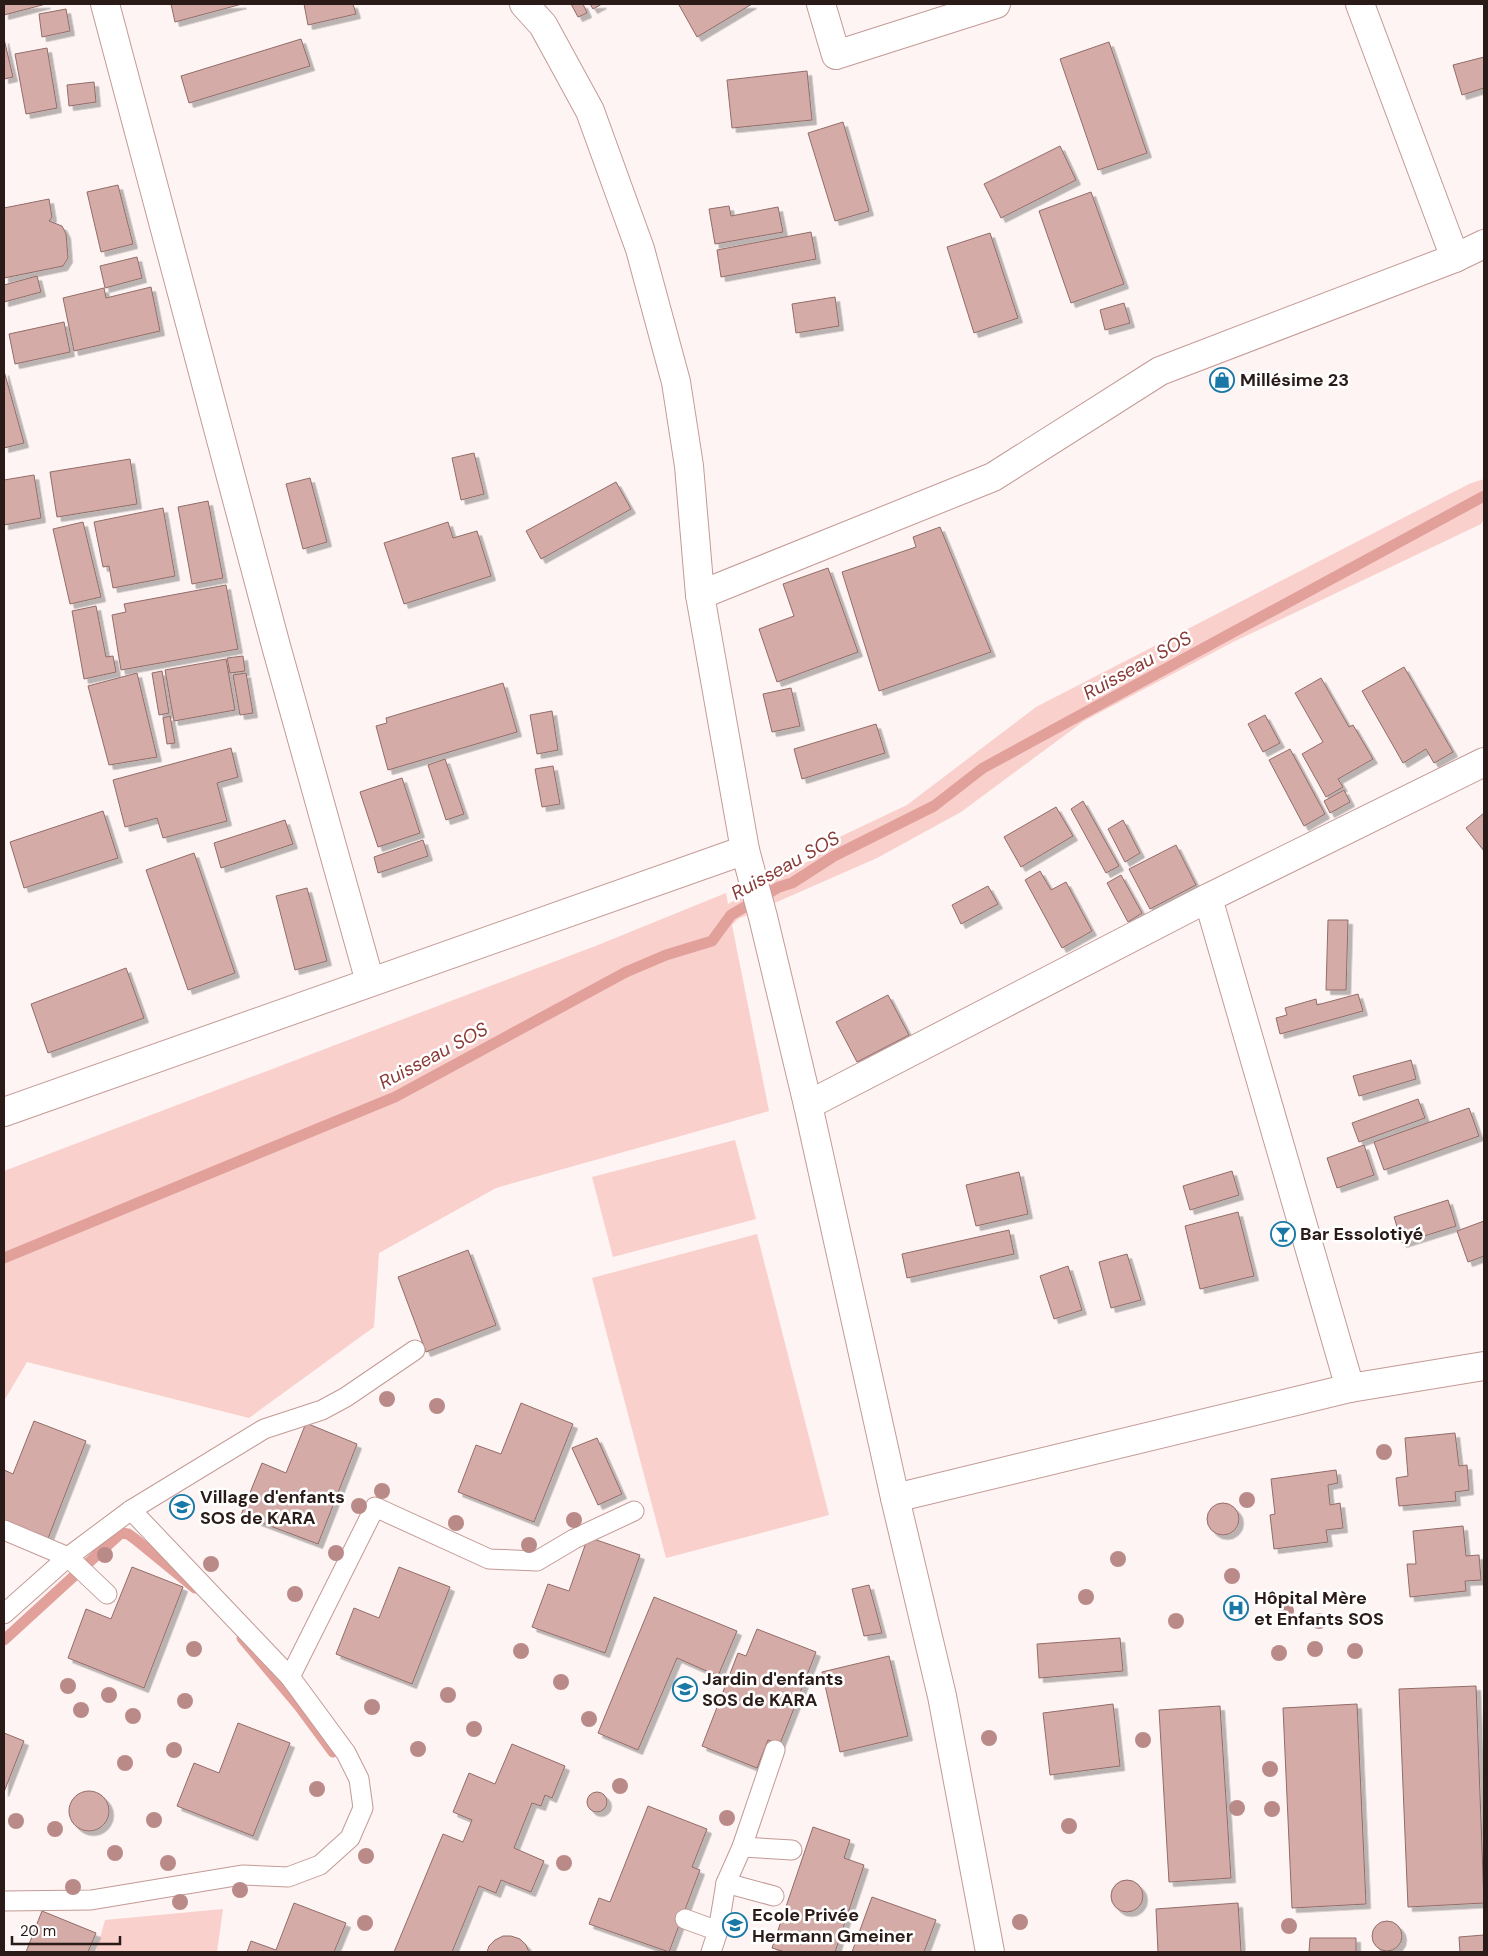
<svg xmlns="http://www.w3.org/2000/svg" width="1488" height="1956" font-family="'DM Sans',sans-serif">
	<style>
		.green { fill: #f9d0cc }
		.lines { fill: none; stroke-linecap: round; stroke-linejoin: round }
		.stream { stroke: #e2a09a; stroke-width: 11 }
		.building { fill: #d4aba6; stroke: #926c68; filter: url(#shadow) }
		.lane-casing { stroke: #c39a96; stroke-width: 21 }
		.street-casing { stroke: #c39a96; stroke-width: 30 }
		.lane { stroke: #fff; stroke-width: 19 }
		.street { stroke: #fff; stroke-width: 28 }
		.tree { fill: #b98a88 }
		.labels { text-anchor: middle; stroke-width: 5; stroke-linejoin: round; paint-order: stroke }
		.poi-label { font-size: 18px; font-weight: bold; fill: #2a1b19; stroke: #fff; text-anchor: start }
		.water-label { font-size: 19px; font-style: italic; fill: #8a3b37; stroke: #fff }
	</style>
	<defs>
		<filter id="shadow"><feDropShadow dx="4.5" dy="4.5" stdDeviation="0" flood-color="#0004"/></filter>
	</defs>
	<rect width="100%" height="100%" fill="#fdf4f3"/>
	<!-- green -->
	<g class="green">
		<path d="M1484,479V519L1481,524L1233,642L1084,721L961,812L877,858L738,919L732,925L769,1111L496,1188L379,1253L374,1327L249,1418L27,1362L4,1401V1171L598,945L726,893L728,904L784,872L814,859L831,841L907,805L1036,707L1469,484Z"/>
		<path d="M735,1140L756,1219L613,1257L592,1177Z"/>
		<path d="M757,1234L829,1515L666,1558L592,1278Z"/>
		<path d="M223,1909L217,1952H96L105,1920Z"/>
	</g>
	<g class="lines">
		<!-- stream -->
		<g class="stream">
			<path d="M4,1258L395,1097L626,972L666,955L712,941L731,915L779,887L792,883L834,856L934,806L983,768L1484,496"/>
			<path d="M242,1638L299,1706L333,1752"/>
			<path d="M4,1640L121,1533L128,1534L135,1539L195,1588"/>
		</g>
	</g>
	<!-- building -->
	<g class="building">
		<path d="M4,4H46L4,15Z"/>
		<path d="M171,4H242L175,22Z"/>
		<path d="M304,4H353L356,14L308,25Z"/>
		<path d="M571,4H583L587,13L578,17Z"/>
		<path d="M590,4H602L593,9Z"/>
		<path d="M682,4H752L697,37L679,5Z"/>
		<path d="M66,9L70,31L42,37L39,14Z"/>
		<path d="M4,39L13,77L4,79Z"/>
		<path d="M301,39L310,66L189,103L181,76Z"/>
		<path d="M1109,42L1147,153L1098,170L1060,59Z"/>
		<path d="M47,48L57,108L26,114L15,54Z"/>
		<path d="M1484,57V88L1462,95L1453,65Z"/>
		<path d="M807,71L812,120L732,128L727,80Z"/>
		<path d="M94,82L96,102L69,106L67,85Z"/>
		<path d="M843,122L869,211L835,221L808,133Z"/>
		<path d="M1060,146L1076,180L1001,218L984,184Z"/>
		<path d="M118,185L133,244L101,252L87,192Z"/>
		<path d="M1091,192L1124,284L1071,303L1039,211Z"/>
		<path d="M49,199L52,217L49,221L62,226L66,234L68,258L63,266L4,278V208Z"/>
		<path d="M729,206L731,216L778,207L783,232L715,244L709,209Z"/>
		<path d="M811,232L816,259L721,277L717,250Z"/>
		<path d="M990,233L1018,318L974,333L947,247Z"/>
		<path d="M137,257L142,278L105,288L100,266Z"/>
		<path d="M37,276L41,292L4,302V285Z"/>
		<path d="M151,287L160,331L74,351L63,298L104,288L106,298Z"/>
		<path d="M835,297L839,326L796,333L792,304Z"/>
		<path d="M1124,303L1130,323L1105,330L1100,310Z"/>
		<path d="M64,322L70,352L15,364L9,334Z"/>
		<path d="M4,371L24,443L4,448Z"/>
		<path d="M474,453L484,494L461,500L452,458Z"/>
		<path d="M130,459L137,504L57,517L50,472Z"/>
		<path d="M34,475L41,518L4,525V480Z"/>
		<path d="M310,478L327,542L303,549L286,484Z"/>
		<path d="M616,482L631,509L541,559L526,531Z"/>
		<path d="M208,501L223,578L192,584L178,507Z"/>
		<path d="M163,508L175,576L113,588L109,566L103,567L94,522Z"/>
		<path d="M83,522L101,597L70,604L53,529Z"/>
		<path d="M448,522L453,538L477,531L491,576L404,604L384,543Z"/>
		<path d="M940,527L991,652L879,691L842,572L916,547L913,537Z"/>
		<path d="M828,568L858,652L777,682L759,629L794,616L783,584Z"/>
		<path d="M226,585L238,649L121,670L112,615L126,612L124,604Z"/>
		<path d="M96,606L106,657L113,656L116,672L84,679L72,611Z"/>
		<path d="M243,656L245,671L230,673L227,658Z"/>
		<path d="M226,659L235,710L174,721L165,670Z"/>
		<path d="M1404,667L1453,752L1434,763L1426,749L1403,763L1362,691Z"/>
		<path d="M162,671L169,713L159,715L152,673Z"/>
		<path d="M137,673L157,757L109,765L88,686Z"/>
		<path d="M246,673L253,713L240,715L233,675Z"/>
		<path d="M1321,678L1349,727L1353,725L1373,759L1338,779L1343,787L1326,797L1302,754L1323,742L1295,693Z"/>
		<path d="M503,683L517,732L388,770L376,726L387,723L386,718Z"/>
		<path d="M791,688L800,726L772,732L763,694Z"/>
		<path d="M552,711L558,750L537,754L530,715Z"/>
		<path d="M1265,715L1280,743L1263,752L1248,724Z"/>
		<path d="M170,716L175,743L167,744L163,718Z"/>
		<path d="M876,724L885,753L802,779L794,749Z"/>
		<path d="M231,748L238,777L217,783L227,821L163,838L157,818L125,827L113,780Z"/>
		<path d="M1290,749L1325,814L1304,826L1269,760Z"/>
		<path d="M445,759L464,814L446,820L428,765Z"/>
		<path d="M553,766L560,804L542,807L535,769Z"/>
		<path d="M402,778L420,833L378,847L360,792Z"/>
		<path d="M1344,790L1350,802L1330,813L1324,801Z"/>
		<path d="M1083,801L1119,866L1106,873L1071,809Z"/>
		<path d="M1056,807L1073,836L1021,867L1004,837Z"/>
		<path d="M103,811L118,858L24,888L10,842Z"/>
		<path d="M1484,813V851L1466,828Z"/>
		<path d="M285,820L293,844L221,868L214,843Z"/>
		<path d="M1123,820L1140,853L1125,862L1108,829Z"/>
		<path d="M423,840L428,856L378,873L374,857Z"/>
		<path d="M1176,845L1196,885L1150,909L1129,869Z"/>
		<path d="M194,853L235,973L188,990L146,870Z"/>
		<path d="M1040,871L1051,890L1066,882L1092,931L1062,948L1025,880Z"/>
		<path d="M1121,875L1142,913L1128,922L1107,883Z"/>
		<path d="M988,886L998,904L961,924L952,905Z"/>
		<path d="M307,888L327,961L295,970L276,896Z"/>
		<path d="M1328,920H1348L1346,990H1326Z"/>
		<path d="M126,968L144,1018L48,1053L31,1004Z"/>
		<path d="M1358,994L1363,1011L1280,1034L1276,1018L1287,1015L1285,1008L1316,999L1317,1005Z"/>
		<path d="M888,995L909,1035L857,1062L836,1022Z"/>
		<path d="M1411,1060L1416,1079L1359,1096L1353,1076Z"/>
		<path d="M1418,1099L1425,1118L1359,1142L1352,1123Z"/>
		<path d="M1469,1108L1479,1136L1384,1170L1374,1142Z"/>
		<path d="M1364,1145L1374,1175L1337,1188L1327,1158Z"/>
		<path d="M1232,1171L1239,1195L1190,1210L1183,1186Z"/>
		<path d="M1019,1172L1028,1214L976,1226L966,1185Z"/>
		<path d="M1448,1200L1456,1226L1402,1243L1394,1217Z"/>
		<path d="M1238,1212L1254,1276L1200,1289L1185,1226Z"/>
		<path d="M1484,1221V1256L1468,1262L1457,1231Z"/>
		<path d="M1009,1230L1014,1254L907,1278L902,1254Z"/>
		<path d="M468,1250L496,1325L426,1352L398,1277Z"/>
		<path d="M1127,1254L1141,1300L1111,1308L1099,1262Z"/>
		<path d="M1068,1266L1082,1310L1054,1319L1040,1276Z"/>
		<path d="M521,1403L573,1424L534,1522L458,1492L476,1445L501,1454Z"/>
		<path d="M34,1421L86,1441L47,1541L4,1524V1470L13,1474Z"/>
		<path d="M306,1423L357,1444L318,1544L241,1515L262,1463L286,1473Z"/>
		<path d="M1455,1433L1459,1466L1467,1465L1469,1490L1455,1492L1456,1501L1399,1506L1396,1478L1408,1476L1405,1438Z"/>
		<path d="M597,1438L622,1494L598,1505L572,1448Z"/>
		<path d="M1336,1470L1338,1483L1328,1485L1330,1505L1340,1503L1343,1528L1326,1530L1328,1542L1274,1549L1270,1515L1275,1514L1271,1479Z"/>
		<circle cx="1223" cy="1519" r="16"/>
		<path d="M1463,1526L1466,1556L1479,1555L1481,1580L1465,1581L1466,1591L1410,1597L1407,1564H1416L1413,1531Z"/>
		<path d="M588,1537L640,1555L605,1653L532,1627L548,1584L569,1591Z"/>
		<path d="M132,1567L183,1587L144,1688L68,1658L86,1609L111,1619Z"/>
		<path d="M399,1567L450,1587L412,1684L336,1654L354,1608L379,1618Z"/>
		<path d="M869,1585L882,1633L864,1636L852,1589Z"/>
		<path d="M654,1597L737,1631L718,1676L677,1658L638,1750L598,1733Z"/>
		<path d="M757,1629L816,1652L780,1744L768,1740L757,1768L702,1746L738,1653L746,1656Z"/>
		<path d="M1120,1638L1123,1671L1039,1678L1037,1644Z"/>
		<path d="M889,1656L908,1736L840,1752L822,1672Z"/>
		<path d="M1476,1686L1484,1903L1408,1907L1399,1689Z"/>
		<path d="M1113,1704L1120,1766L1050,1775L1043,1713Z"/>
		<path d="M1357,1704L1366,1904L1292,1908L1283,1708Z"/>
		<path d="M1220,1706L1231,1878L1169,1882L1159,1710Z"/>
		<path d="M238,1723L290,1743L253,1836L177,1806L194,1763L219,1773Z"/>
		<path d="M4,1733L24,1741L4,1792Z"/>
		<path d="M512,1744L565,1766L552,1798L545,1795L541,1806L532,1803L514,1848L544,1861L531,1892L501,1880L496,1893L479,1886L452,1952H394L443,1834L463,1842L472,1820L453,1812L469,1773L495,1784Z"/>
		<circle cx="89" cy="1811" r="20"/>
		<circle cx="597" cy="1802" r="10"/>
		<path d="M648,1806L707,1829L692,1867L700,1870L669,1952L589,1924L599,1898L610,1902Z"/>
		<path d="M813,1827L850,1840L844,1858L864,1865L835,1952H785L772,1948Z"/>
		<circle cx="1127" cy="1896" r="16"/>
		<path d="M872,1897L936,1920L924,1952H852Z"/>
		<path d="M294,1903L346,1923L334,1952H247L251,1941L276,1950Z"/>
		<path d="M1238,1903L1241,1952H1158L1156,1909Z"/>
		<path d="M42,1911L96,1933L88,1952H26Z"/>
		<circle cx="1387" cy="1936" r="15"/>
		<path d="M1484,1935V1952H1460L1459,1937Z"/>
		<path d="M503,1936H511L520,1939L526,1945L529,1952H487L489,1946L495,1940Z"/>
		<path d="M1310,1938H1356V1952H1309Z"/>
	</g>
	<g class="lines">
		<defs>
			<g id="lane">
				<path d="M4,1530L68,1557L107,1594"/>
				<path d="M4,1614L68,1557L131,1510L264,1429L322,1410L346,1397L415,1350"/>
				<path d="M290,1677L375,1507L489,1559L537,1561L574,1539L634,1511"/>
				<path d="M742,1847L792,1850"/>
				<path d="M726,1883L774,1896"/>
				<path d="M4,1901L91,1900L242,1875L288,1877L320,1865L350,1838L363,1808L359,1779L346,1753L290,1677L131,1510"/>
				<path d="M685,1919L718,1931"/>
				<path d="M711,1952L718,1931L726,1883L742,1847L775,1750"/>
			</g>
			<g id="street">
				<path d="M105,4L276,646L370,982"/>
				<path d="M524,4L543,25L590,111L640,249L676,382L689,466L700,595L745,850L763,917L808,1105L895,1498L942,1696L990,1952"/>
				<path d="M821,4L836,55L996,4"/>
				<path d="M1360,4L1455,258"/>
				<path d="M700,595L993,477L1160,371L1455,258L1484,244"/>
				<path d="M1484,762L1208,898L1350,1388L1484,1366"/>
				<path d="M808,1105L1208,898"/>
				<path d="M4,1112L745,850"/>
				<path d="M895,1498L1350,1388"/>
			</g>
		</defs>
		<!-- lane casing -->
		<use href="#lane" class="lane-casing"/>
		<!-- street casing -->
		<use href="#street" class="street-casing"/>
		<!-- lane -->
		<use href="#lane" class="lane"/>
		<!-- street -->
		<use href="#street" class="street"/>
	</g>
	<!-- trees -->
	<g class="tree">
		<circle cx="387" cy="1399" r="8"/>
		<circle cx="437" cy="1406" r="8"/>
		<circle cx="1384" cy="1452" r="8"/>
		<circle cx="382" cy="1491" r="8"/>
		<circle cx="219" cy="1496" r="8"/>
		<circle cx="1247" cy="1500" r="8"/>
		<circle cx="359" cy="1506" r="8"/>
		<circle cx="574" cy="1520" r="8"/>
		<circle cx="456" cy="1523" r="8"/>
		<circle cx="529" cy="1545" r="8"/>
		<circle cx="336" cy="1553" r="8"/>
		<circle cx="105" cy="1555" r="8"/>
		<circle cx="1118" cy="1559" r="8"/>
		<circle cx="211" cy="1564" r="8"/>
		<circle cx="1232" cy="1576" r="8"/>
		<circle cx="295" cy="1594" r="8"/>
		<circle cx="1086" cy="1597" r="8"/>
		<circle cx="1286" cy="1611" r="8"/>
		<circle cx="1176" cy="1621" r="8"/>
		<circle cx="1319" cy="1621" r="8"/>
		<circle cx="194" cy="1649" r="8"/>
		<circle cx="1315" cy="1649" r="8"/>
		<circle cx="521" cy="1651" r="8"/>
		<circle cx="1355" cy="1651" r="8"/>
		<circle cx="1279" cy="1653" r="8"/>
		<circle cx="561" cy="1682" r="8"/>
		<circle cx="68" cy="1686" r="8"/>
		<circle cx="109" cy="1695" r="8"/>
		<circle cx="448" cy="1695" r="8"/>
		<circle cx="185" cy="1701" r="8"/>
		<circle cx="372" cy="1707" r="8"/>
		<circle cx="81" cy="1710" r="8"/>
		<circle cx="133" cy="1716" r="8"/>
		<circle cx="589" cy="1719" r="8"/>
		<circle cx="474" cy="1729" r="8"/>
		<circle cx="989" cy="1738" r="8"/>
		<circle cx="1143" cy="1740" r="8"/>
		<circle cx="418" cy="1749" r="8"/>
		<circle cx="174" cy="1750" r="8"/>
		<circle cx="125" cy="1763" r="8"/>
		<circle cx="1270" cy="1769" r="8"/>
		<circle cx="620" cy="1786" r="8"/>
		<circle cx="317" cy="1789" r="8"/>
		<circle cx="1237" cy="1808" r="8"/>
		<circle cx="1272" cy="1809" r="8"/>
		<circle cx="727" cy="1818" r="8"/>
		<circle cx="154" cy="1820" r="8"/>
		<circle cx="16" cy="1821" r="8"/>
		<circle cx="1069" cy="1826" r="8"/>
		<circle cx="55" cy="1829" r="8"/>
		<circle cx="115" cy="1853" r="8"/>
		<circle cx="366" cy="1856" r="8"/>
		<circle cx="168" cy="1863" r="8"/>
		<circle cx="564" cy="1863" r="8"/>
		<circle cx="73" cy="1887" r="8"/>
		<circle cx="240" cy="1890" r="8"/>
		<circle cx="180" cy="1902" r="8"/>
		<circle cx="1020" cy="1922" r="8"/>
		<circle cx="365" cy="1923" r="8"/>
		<circle cx="1289" cy="1926" r="8"/>
	</g>
	<!-- icons -->
	<defs>
		<symbol id="shop-ring" viewBox="-11 -11 22 22"><circle r="9.5" fill="#fff" stroke="#1978a5" stroke-width="1.5"/><path d="M-5-2.5h2.3a2.7 3.5 0 0 1 5.4 0H5L5.5 6h-11ZM-1.5-2.5h3a1.5 2.3 0 0 0-3 0Z" fill="#1978a5"/></symbol>
		<symbol id="bar-ring" viewBox="-11 -11 22 22"><circle r="9.5" fill="#fff" stroke="#1978a5" stroke-width="1.5"/><path d="M-6-5H6L.8 .8V4.5H3.5V6h-7V4.5H-.8V.8Z" fill="#1978a5"/></symbol>
		<symbol id="school-ring" viewBox="-11 -11 22 22"><circle r="9.5" fill="#fff" stroke="#1978a5" stroke-width="1.5"/><path d="M0-5L7-2L0 1L-7-2ZM-4 1L0 2.5L4 1V4Q0 6-4 4Z" fill="#1978a5"/></symbol>
		<symbol id="hospital-ring" viewBox="-11 -11 22 22"><circle r="9.5" fill="#fff" stroke="#1978a5" stroke-width="1.5"/><path d="M-5-5h3v3.5h4V-5h3V5h-3V1.5h-4V5h-3Z" fill="#1978a5"/></symbol>
	</defs>
	<g fill-rule="evenodd">
		<use href="#shop-ring" x="1208" y="366" width="28" height="28"/>
		<use href="#bar-ring" x="1269" y="1220" width="28" height="28"/>
		<use href="#school-ring" x="168" y="1493" width="28" height="28"/>
		<use href="#hospital-ring" x="1222" y="1594" width="28" height="28"/>
		<use href="#school-ring" x="671" y="1675" width="28" height="28"/>
		<use href="#school-ring" x="721" y="1911" width="28" height="28"/>
	</g>
	<g class="labels">
		<!-- poi labels -->
		<g class="poi-label">
			<text x="1240" y="386">Millésime 23</text>
			<text x="1300" y="1240">Bar Essolotiyé</text>
			<text x="200" y="1503">Village d'enfants<tspan x="200" dy="21">SOS de KARA</tspan></text>
			<text x="1254" y="1604">Hôpital Mère<tspan x="1254" dy="21">et Enfants SOS</tspan></text>
			<text x="702" y="1685">Jardin d'enfants<tspan x="702" dy="21">SOS de KARA</tspan></text>
			<text x="752" y="1921">Ecole Privée<tspan x="752" dy="21">Hermann Gmeiner</tspan></text>
		</g>
		<!-- water labels -->
		<g class="water-label">
			<text transform="translate(1137 665) rotate(-29)" y="7">Ruisseau SOS</text>
			<text transform="translate(785 865) rotate(-29)" y="7">Ruisseau SOS</text>
			<text transform="translate(433 1055) rotate(-28)" y="7">Ruisseau SOS</text>
		</g>
	</g>
	<!-- border -->
	<rect width="1488" height="1956" fill="none" stroke="#2a1b19" stroke-width="10"/>
	<!-- scale -->
	<path d="M12 1936v8h108v-8" fill="none" stroke="#2a1b19" stroke-width="2.5"/>
	<text x="20" y="1936" font-size="15" fill="#2a1b19" stroke="#ffffff" stroke-width="4" paint-order="stroke">20 m</text>
</svg>
